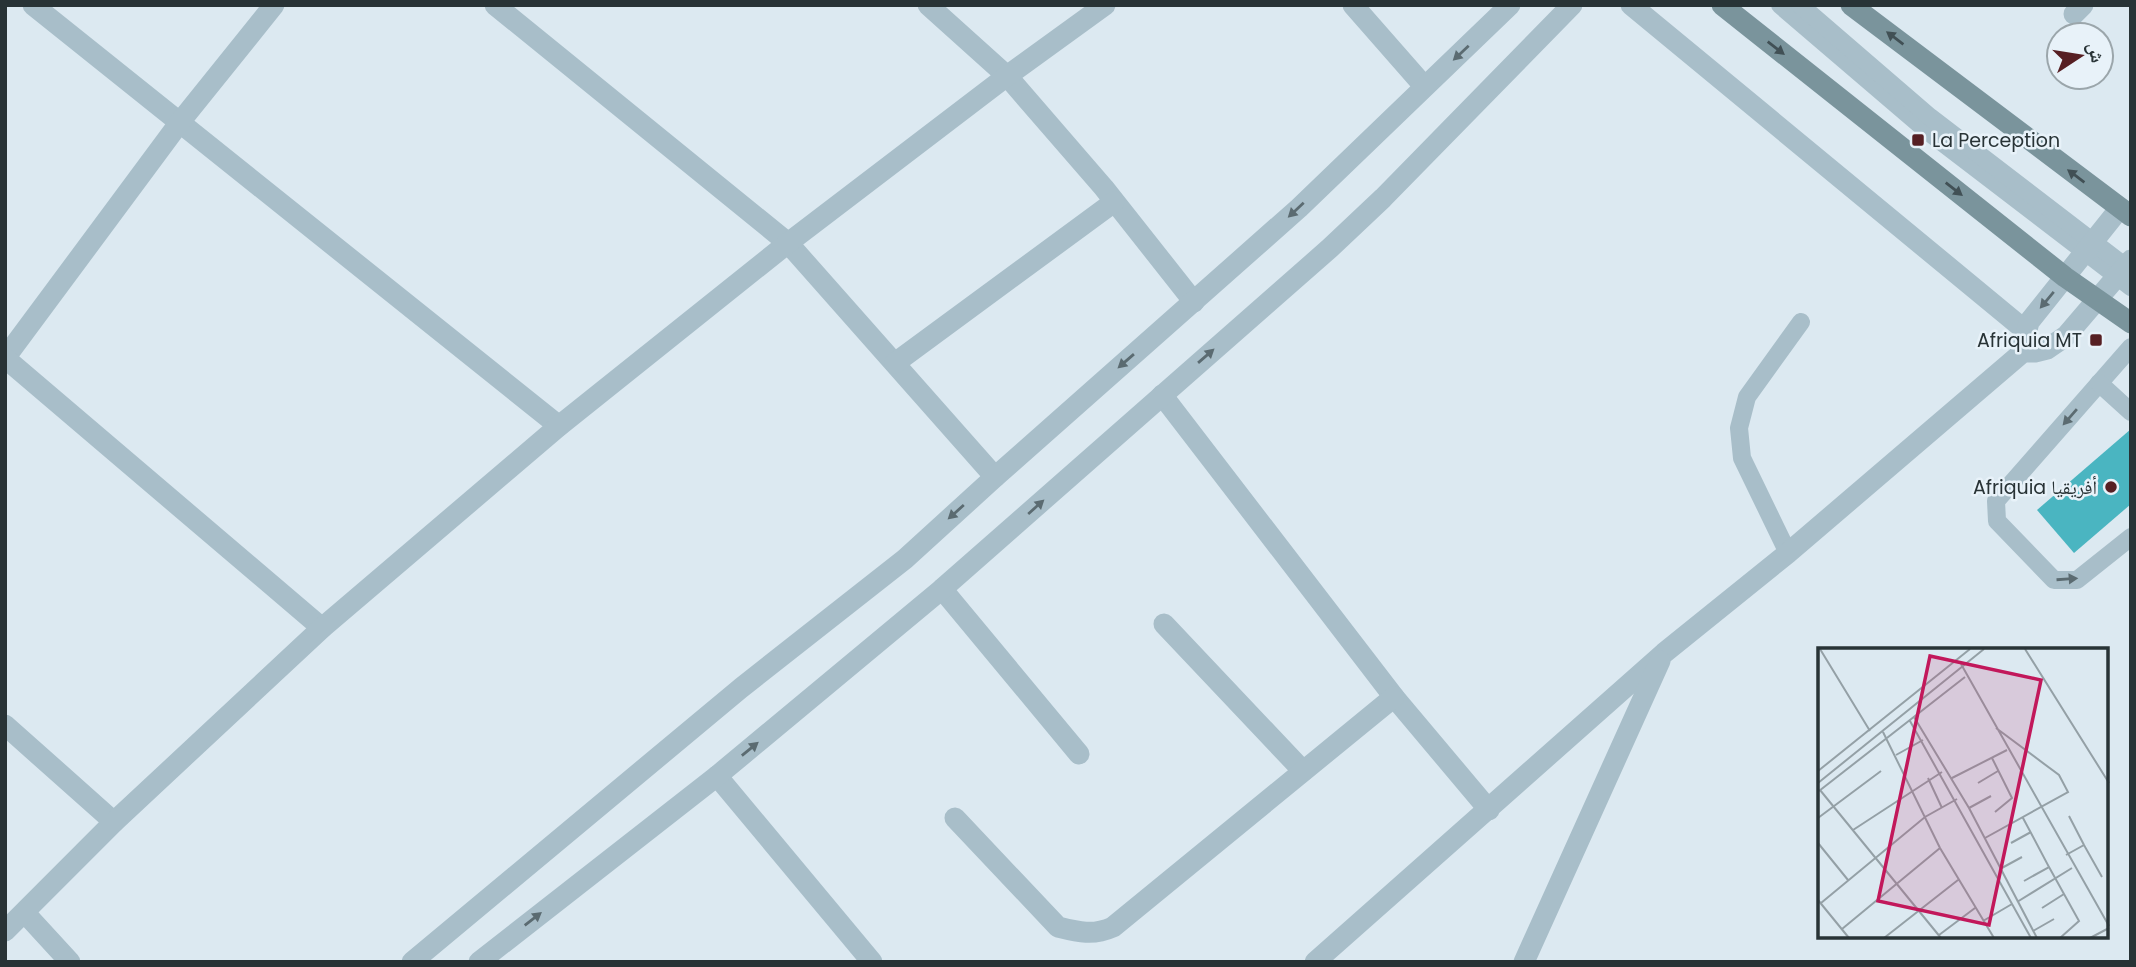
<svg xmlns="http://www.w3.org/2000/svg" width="2136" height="967" font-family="Poppins,'Noto Naskh Arabic',sans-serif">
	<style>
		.building { fill: #4ab5c1 }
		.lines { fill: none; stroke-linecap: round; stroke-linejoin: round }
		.lane { stroke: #a8bec9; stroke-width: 18 }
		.street { stroke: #a8bec9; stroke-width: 21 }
		.secondary { stroke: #7a949c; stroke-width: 21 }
		.oneway { fill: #415055 }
		.oneway2 { fill: #5b6b71 }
		.poi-dot { fill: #561f23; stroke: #e8f2f9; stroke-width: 2.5 }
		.labels { text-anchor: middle; stroke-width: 5; stroke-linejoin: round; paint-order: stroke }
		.poi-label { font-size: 19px; fill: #283336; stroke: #e8f2f9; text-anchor: end }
		.inset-road { fill: none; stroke: #94a0a6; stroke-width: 2 }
		.view { fill: #c2185b; fill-opacity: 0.15; stroke: #c2185b; stroke-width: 3.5 }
		.inset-edge { fill: none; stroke: #283336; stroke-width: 3.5 }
	</style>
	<rect width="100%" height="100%" fill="#dce9f1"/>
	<!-- building -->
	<path class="building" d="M2131,429V504L2074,553L2037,510Z"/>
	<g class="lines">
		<!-- lane -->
		<g class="lane">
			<path d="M1780,5L1926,130L2131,287"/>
			<path d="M1800,5L1930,117L2131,271"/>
			<path d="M2131,347L1996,501L1997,521L2054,580H2077L2131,537"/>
			<path d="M2099,383L2131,412"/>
			<path d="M1788,553L1742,458L1739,428L1747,397L1801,322"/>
		</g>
		<!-- street -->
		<g class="street">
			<path d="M33,5L559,426"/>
			<path d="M495,5L788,243L995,477"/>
			<path d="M928,5L1007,76L1104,188L1194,302"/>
			<path d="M1353,5L1424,86"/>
			<path d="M1631,5L2026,331"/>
			<path d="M2074,14L2083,5"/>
			<path d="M2024,342L2029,322L2120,208"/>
			<path d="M5,358L180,122L274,5"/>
			<path d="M5,358L322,628"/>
			<path d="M895,363L1114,202"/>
			<path d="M1162,395L1394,697L1489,810"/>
			<path d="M942,589L1079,754"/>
			<path d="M1164,624L1303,771"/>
			<path d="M5,725L114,822"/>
			<path d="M717,776L872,962"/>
			<path d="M955,818L1058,927C1078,932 1093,936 1113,927L1394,697"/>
			<path d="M25,913L70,962"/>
			<path d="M5,931L114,822L322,628L559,426L788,243L1007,76L1105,5"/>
			<path d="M412,962L741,688L905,559L995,477L1299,208L1510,5"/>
			<path d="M479,962L717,776L942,589L1330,248L1383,198L1572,5"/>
			<path d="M1315,962L1664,653L1788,553L2023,352H2035L2047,349L2066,336L2131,260"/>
			<path d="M1524,962L1660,661"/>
		</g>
		<!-- secondary -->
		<g class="secondary">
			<path d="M1722,5L2065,277L2131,323"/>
			<path d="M1851,5L2131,216"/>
		</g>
	</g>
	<!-- one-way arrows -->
	<defs><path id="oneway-solid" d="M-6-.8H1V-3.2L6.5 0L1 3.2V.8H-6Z" transform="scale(1.75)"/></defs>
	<g class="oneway">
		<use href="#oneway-solid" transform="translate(1895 38) rotate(-143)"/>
		<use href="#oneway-solid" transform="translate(1776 48) rotate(38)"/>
		<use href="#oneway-solid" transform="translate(2076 176) rotate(-143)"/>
		<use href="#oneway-solid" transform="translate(1954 189) rotate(38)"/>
	</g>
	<g class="oneway2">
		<use href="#oneway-solid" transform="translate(1461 53) rotate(137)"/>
		<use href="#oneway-solid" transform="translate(1296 210) rotate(137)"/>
		<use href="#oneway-solid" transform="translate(2047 300) rotate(130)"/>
		<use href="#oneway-solid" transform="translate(1206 356) rotate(-41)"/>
		<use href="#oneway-solid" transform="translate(1126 361) rotate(139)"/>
		<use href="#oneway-solid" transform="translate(2070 417) rotate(131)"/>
		<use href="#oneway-solid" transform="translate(1036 507) rotate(-42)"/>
		<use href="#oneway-solid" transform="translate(956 512) rotate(138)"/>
		<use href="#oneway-solid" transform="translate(2067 579) rotate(-4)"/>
		<use href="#oneway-solid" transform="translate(750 749) rotate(-39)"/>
		<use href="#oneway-solid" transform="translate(533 919) rotate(-38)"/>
	</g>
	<!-- markers -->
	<g class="poi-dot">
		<rect x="1911" y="133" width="14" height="14" rx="3.5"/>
		<rect x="2089" y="333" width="14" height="14" rx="3.5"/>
		<circle cx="2111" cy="487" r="7"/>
	</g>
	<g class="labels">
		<!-- poi labels -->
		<g class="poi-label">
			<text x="1932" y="147" text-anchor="start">La Perception</text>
			<text x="2082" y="347">Afriquia MT</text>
			<text x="2097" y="494">Afriquia أفريقيا</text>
		</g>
	</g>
	<!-- overview -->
	<g transform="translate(1818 648)">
		<rect width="290" height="290" fill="#dce9f1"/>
		<path class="inset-road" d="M2,1L52,83M207,1L291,135M143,16L291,278M96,69L151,160L219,290M92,73L213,290M65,84L122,200L176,290M78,107L105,92M174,110L194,150L177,164M0,123L152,1M110,130L124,160M134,130L189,102M0,135L166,1M160,135L180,123M2,142L123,290M1,143L147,29M151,160L173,148M251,168L266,197M0,170L63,123M205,170L231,219L206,233M35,182L124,124M167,190L250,144L241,127L178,80M0,195L30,232M193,195L213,184M248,207L266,197L284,229M231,219L261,273L242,290M182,221L204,209M0,252L31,290M199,254L254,220M3,255L107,169L139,151M224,260L246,246M165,273L194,256M24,281L122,200M215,283L236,271M121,287L157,260M66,290L140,232M272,290L291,280"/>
		<path class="view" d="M112,8L223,32L171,277L60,253Z"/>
		<rect width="290" height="290" class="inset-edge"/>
	</g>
	<!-- border -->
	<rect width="2136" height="967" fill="none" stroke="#283336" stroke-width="14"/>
	<!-- north arrow -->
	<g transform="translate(2080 56) rotate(78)"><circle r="33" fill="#e8f2f9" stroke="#9ba6ab" stroke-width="2"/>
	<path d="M0-5L12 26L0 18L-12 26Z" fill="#561f23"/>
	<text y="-10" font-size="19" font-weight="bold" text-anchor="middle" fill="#283336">ش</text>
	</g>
</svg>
